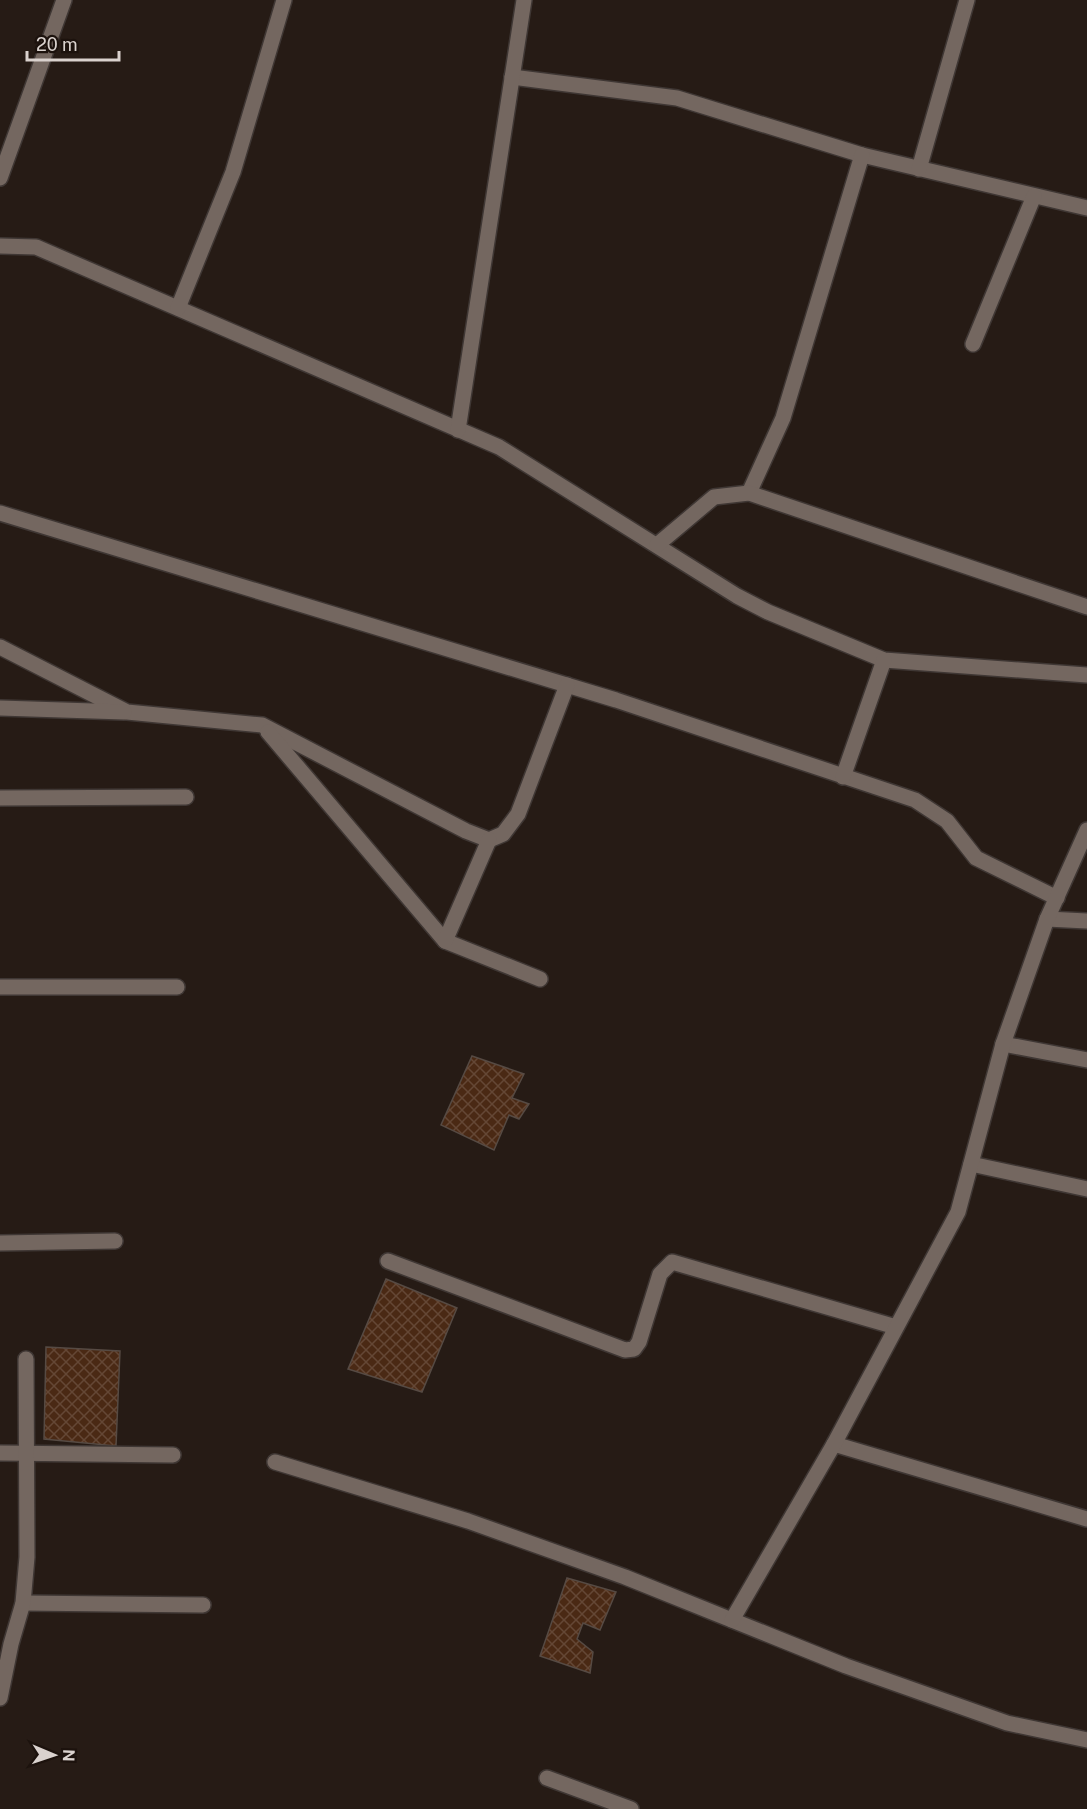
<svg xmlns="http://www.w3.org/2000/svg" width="1087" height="1809" font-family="'Public Sans',sans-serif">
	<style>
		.building { fill: url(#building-cross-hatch); stroke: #564a43; stroke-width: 1.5 }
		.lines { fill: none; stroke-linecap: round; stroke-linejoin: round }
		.minor-casing { stroke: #3f3734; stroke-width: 18 }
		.minor { stroke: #746760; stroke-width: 15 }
	</style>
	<defs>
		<pattern id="building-cross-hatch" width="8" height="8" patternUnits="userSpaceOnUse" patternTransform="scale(1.5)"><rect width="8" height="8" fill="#4a2914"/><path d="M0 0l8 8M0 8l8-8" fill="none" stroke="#644735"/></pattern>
	</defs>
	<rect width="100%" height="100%" fill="#261b15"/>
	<!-- building -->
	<g class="building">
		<path d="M472,1056L524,1074L512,1098L529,1104L519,1119L509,1115L494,1150L441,1125Z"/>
		<path d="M386,1279L457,1308L422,1392L348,1369Z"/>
		<path d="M46,1347L120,1351L116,1446L44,1439Z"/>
		<path d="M567,1578L616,1592L600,1630L583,1623L577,1639L593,1652L590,1673L540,1656Z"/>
	</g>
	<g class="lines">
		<defs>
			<g id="minor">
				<path d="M512,77L677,98L862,155L1087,208"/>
				<path d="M919,169L967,0"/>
				<path d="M0,178L64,0"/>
				<path d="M0,246L36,247L499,447L737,596L768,612L884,660L1087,675"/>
				<path d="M178,308L233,172L284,0"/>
				<path d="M973,344L1034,196"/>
				<path d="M458,430L524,0"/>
				<path d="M749,493L783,418L862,155"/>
				<path d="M0,513L616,700L915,800L947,821L976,858L1057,898"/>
				<path d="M657,545L714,497L749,493L1087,607"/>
				<path d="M0,647L127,712L262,725L466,831L489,840L503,834L518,814L567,685"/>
				<path d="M0,708L124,712"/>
				<path d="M268,732L445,941L540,979"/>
				<path d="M843,777L884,660"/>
				<path d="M0,798L186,797"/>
				<path d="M1047,919L1087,921"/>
				<path d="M445,941L489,840"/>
				<path d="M0,987H177"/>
				<path d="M1003,1044L1087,1060"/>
				<path d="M971,1164L1087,1189"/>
				<path d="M0,1243L115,1241"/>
				<path d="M388,1261L625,1350L634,1349L639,1342L660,1274L672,1262L896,1327"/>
				<path d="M834,1444L1087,1519"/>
				<path d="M0,1453L173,1455"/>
				<path d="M275,1462L468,1521L625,1577L846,1666L1007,1723L1087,1740"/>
				<path d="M23,1603L203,1605"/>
				<path d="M732,1620L834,1444L958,1212L1003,1044L1047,919L1087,830"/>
				<path d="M0,1698L11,1644L23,1603L27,1557L26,1359"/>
				<path d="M547,1778L631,1809"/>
			</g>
		</defs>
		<!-- minor casing -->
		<use href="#minor" class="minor-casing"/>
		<!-- minor -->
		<use href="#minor" class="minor"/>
	</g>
	<!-- north arrow -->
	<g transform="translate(54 1755) rotate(92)" stroke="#1c120d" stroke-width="4.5" paint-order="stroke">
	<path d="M0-4.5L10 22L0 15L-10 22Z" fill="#dad2ce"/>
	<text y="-9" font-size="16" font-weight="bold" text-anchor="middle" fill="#dad2ce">N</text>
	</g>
	<!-- scale -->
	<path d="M27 51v9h92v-9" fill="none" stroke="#dad2ce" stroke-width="3"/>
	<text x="36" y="51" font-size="18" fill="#dad2ce" stroke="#1c120d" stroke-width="4.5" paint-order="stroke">20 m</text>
</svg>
